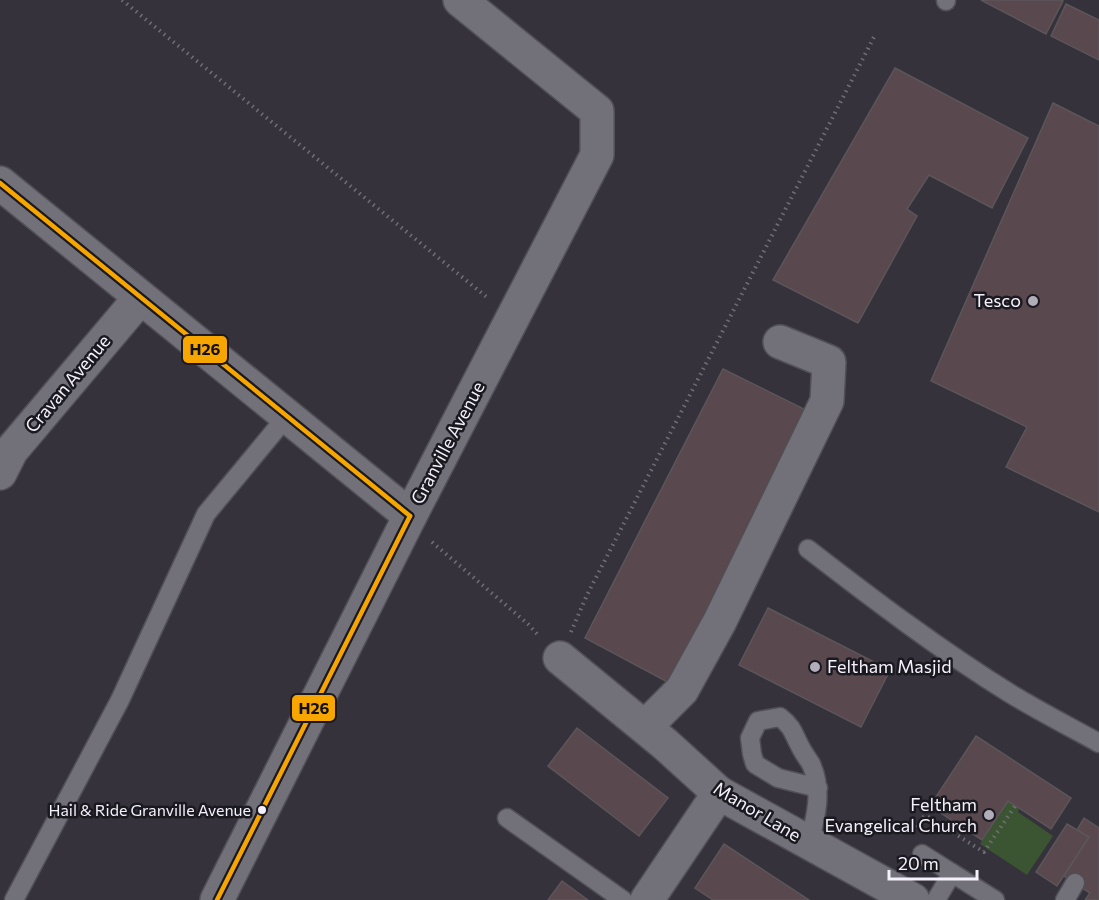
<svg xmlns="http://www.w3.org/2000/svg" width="1099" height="900" font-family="Commissioner,sans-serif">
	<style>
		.green { fill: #3b5432 }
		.building { fill: #59484d; stroke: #5b565a; stroke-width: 1.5 }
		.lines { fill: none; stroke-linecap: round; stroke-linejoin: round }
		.service-casing { stroke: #514f56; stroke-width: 21 }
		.minor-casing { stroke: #514f56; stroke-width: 36 }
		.path { stroke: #716f76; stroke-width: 4; stroke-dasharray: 1.5 4.5; stroke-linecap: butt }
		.service { stroke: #727078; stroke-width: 18 }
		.minor { stroke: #727078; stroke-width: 33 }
		.bus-1-casing { stroke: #1b1920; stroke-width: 9 }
		.bus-1 { stroke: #f7a600; stroke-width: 4.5 }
		.poi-dot { fill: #b2aeb9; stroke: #1b1920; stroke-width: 2 }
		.bus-dot { fill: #f5f1fc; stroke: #1b1920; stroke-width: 2 }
		.labels { text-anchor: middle; stroke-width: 5; stroke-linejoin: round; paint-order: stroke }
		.bus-label { font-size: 16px; fill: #f5f1fc; stroke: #1b1920; text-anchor: end }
		.poi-label { font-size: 18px; fill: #f5f1fc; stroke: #1b1920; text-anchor: end }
		.street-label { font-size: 18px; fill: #f5f1fc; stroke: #1b1920 }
		.line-badge { stroke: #1b1920; stroke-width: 2 }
		.pale-badge-label { font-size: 16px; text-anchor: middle; font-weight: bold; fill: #111 }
	</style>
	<rect width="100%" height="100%" fill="#35323c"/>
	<!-- green -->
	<path class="green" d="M1008,801L1019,809L1018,812L1053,836L1027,875L980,844Z"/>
	<!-- building -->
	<g class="building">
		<path d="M981,0H1060L1063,1L1046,34Z"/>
		<path d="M1066,4L1099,20V60L1051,36Z"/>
		<path d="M895,68L1028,138L992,208L929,175L907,209L917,216L858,323L773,280Z"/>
		<path d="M1053,103L1099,126V512L1006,467L1027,427L931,381Z"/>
		<path d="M723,369L810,412L675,686L585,638Z"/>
		<path d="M768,608L890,670L861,727L739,665Z"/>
		<path d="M577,728L668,798L639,836L548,766Z"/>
		<path d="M976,736L1071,798L1051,829L1008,801L982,840L930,806Z"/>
		<path d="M1084,818L1099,828V900H1085L1090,893L1064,876L1089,837L1077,830Z"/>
		<path d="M1067,824L1089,837L1057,886L1036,872Z"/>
		<path d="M724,844L809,900H713L695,888Z"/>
		<path d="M562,881L588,900H548Z"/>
	</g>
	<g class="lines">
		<defs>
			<g id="service">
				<path d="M946,1V0"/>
				<path d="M808,549C874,600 940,650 1011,694C1039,711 1070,727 1099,743"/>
				<path d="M507,818L623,900"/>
				<path d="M809,843C816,817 823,790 811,764C808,759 804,754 801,748C793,734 794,728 780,717L758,721L750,738L752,754L755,764L778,778L818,788"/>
				<path d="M922,854L952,873"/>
				<path d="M14,900L120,700L206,514L287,416"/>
				<path d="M936,900L952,873L995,900"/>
				<path d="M1065,900L1075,883"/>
			</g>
			<g id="minor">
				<path d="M0,183L410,516"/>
				<path d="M0,473L11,451L140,298"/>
				<path d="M560,658L665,744L719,793L913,900"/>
				<path d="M645,727L682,690L720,621L827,401L829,362L780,342"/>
				<path d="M217,900L410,516L597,155V111L460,0"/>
				<path d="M647,900L719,793"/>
			</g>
		</defs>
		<!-- service casing -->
		<use href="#service" class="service-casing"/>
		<!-- minor casing -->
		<use href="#minor" class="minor-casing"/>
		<!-- path -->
		<g class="path">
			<path d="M122,0L489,299"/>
			<path d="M432,542L528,624L539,636"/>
			<path d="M571,632L587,595L874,37"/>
			<path d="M913,832L925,815L984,852L1015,806"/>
		</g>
		<!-- service -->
		<use href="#service" class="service"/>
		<!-- minor -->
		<use href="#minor" class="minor"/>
		<defs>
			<g id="bus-1">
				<path d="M0,183L410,516"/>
				<path d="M217,900L410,516"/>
			</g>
		</defs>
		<!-- bus-1 casing -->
		<use href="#bus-1" class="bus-1-casing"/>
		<!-- bus-1 -->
		<use href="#bus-1" class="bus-1"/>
	</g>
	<!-- markers -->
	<g class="poi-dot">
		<circle cx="1033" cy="301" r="6"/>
		<circle cx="815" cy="667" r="6"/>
		<circle cx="989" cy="815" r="6"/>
	</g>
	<circle class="bus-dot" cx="262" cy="810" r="5"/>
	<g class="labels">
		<!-- bus labels -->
		<g class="bus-label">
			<text x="251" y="816">Hail &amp; Ride Granville Avenue</text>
		</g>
		<!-- poi labels -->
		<g class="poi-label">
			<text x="1021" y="307">Tesco</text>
			<text x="827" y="673" text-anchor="start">Feltham Masjid</text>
			<text x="977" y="811">Feltham<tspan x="977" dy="21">Evangelical Church</tspan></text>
		</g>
		<!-- street labels -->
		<g class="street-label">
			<text transform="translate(68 384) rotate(-50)" y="6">Cravan Avenue</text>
			<text transform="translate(448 443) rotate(-62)" y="6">Granville Avenue</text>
			<text transform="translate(757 812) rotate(31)" y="6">Manor Lane</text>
		</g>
	</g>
	<g class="line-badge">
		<rect x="182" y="335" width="46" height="29" rx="6" fill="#f7a600"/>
		<rect x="291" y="694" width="45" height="28" rx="6" fill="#f7a600"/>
	</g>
	<g class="pale-badge-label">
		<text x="205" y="355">H26</text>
		<text x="314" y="714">H26</text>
	</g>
	<!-- scale -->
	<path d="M889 870v9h88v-9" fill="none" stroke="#f5f1fc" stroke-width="3"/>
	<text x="898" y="870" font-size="18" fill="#f5f1fc" stroke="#1b1920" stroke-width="4.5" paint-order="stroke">20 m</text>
</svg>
